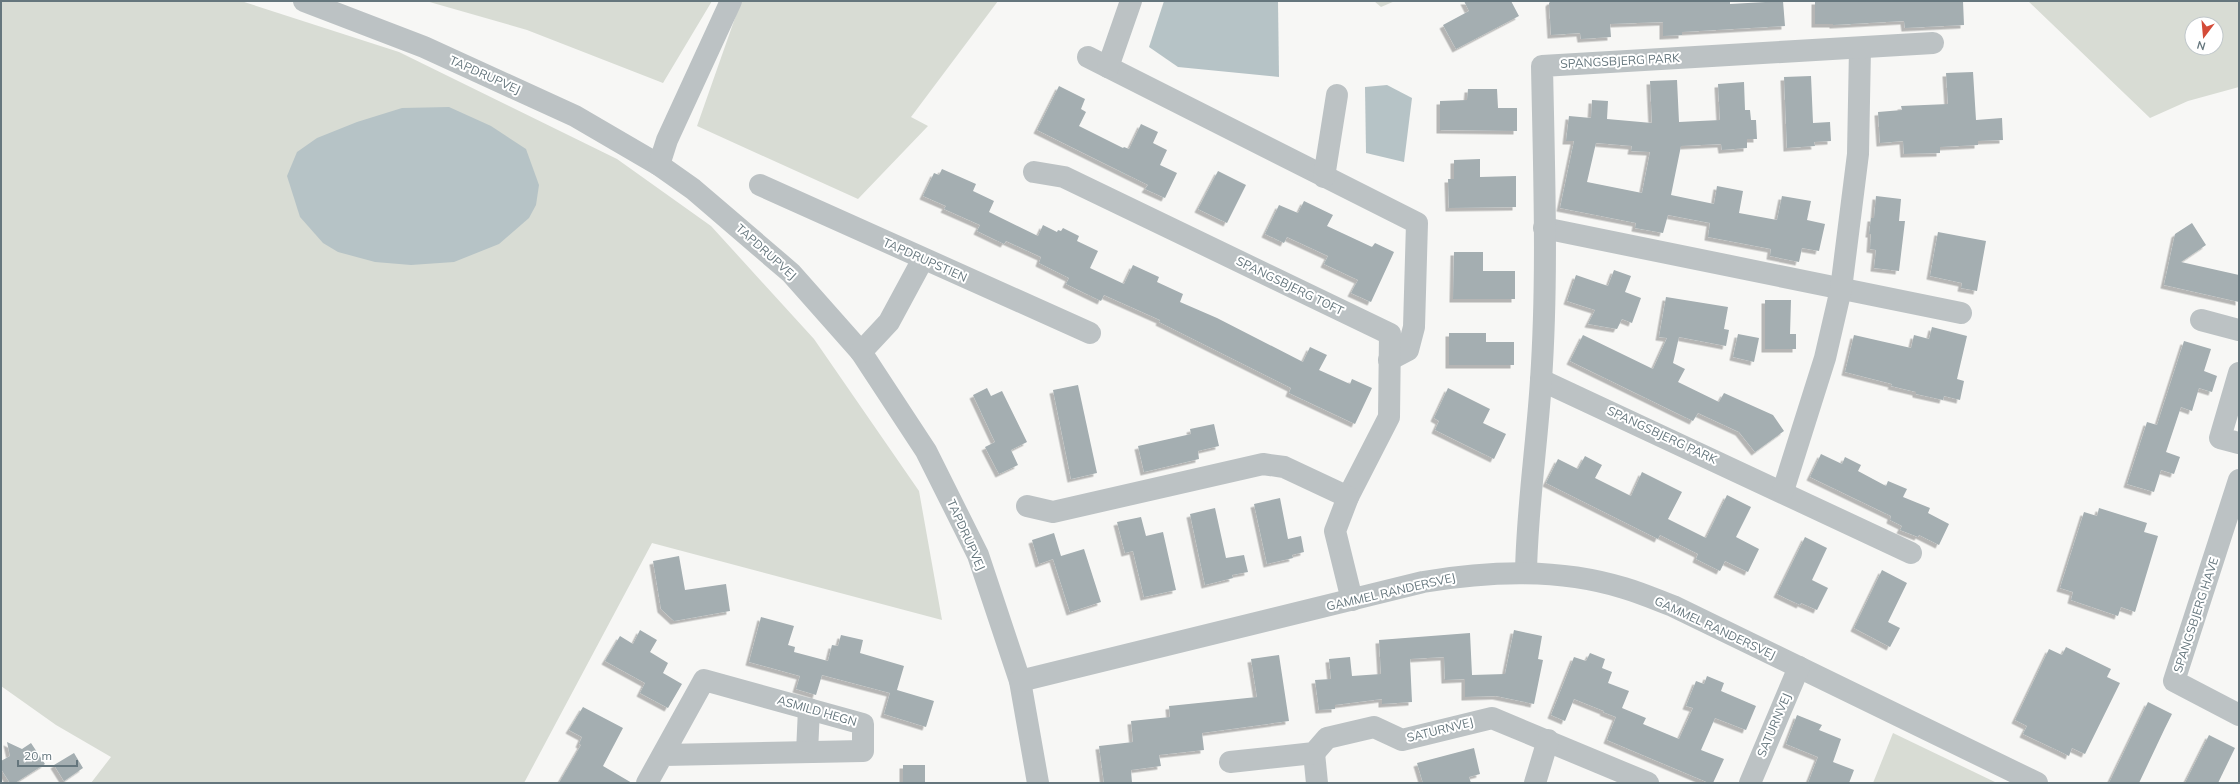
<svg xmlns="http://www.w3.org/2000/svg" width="2240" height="784" font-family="Mulish,sans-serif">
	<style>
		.green { fill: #d8dcd4; fill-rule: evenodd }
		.water { fill: #b6c3c6 }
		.building { fill: #a4aeb1; fill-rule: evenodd; filter: url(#shadow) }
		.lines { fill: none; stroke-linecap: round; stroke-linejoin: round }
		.minor { stroke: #bcc2c4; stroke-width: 22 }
		.labels { text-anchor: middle; stroke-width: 4; stroke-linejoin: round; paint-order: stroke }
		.street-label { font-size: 12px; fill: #65767d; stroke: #fff }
	</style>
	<defs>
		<filter id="shadow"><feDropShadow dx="-3.5" dy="3.5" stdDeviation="0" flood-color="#0004"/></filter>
	</defs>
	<rect width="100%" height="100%" fill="#f7f7f5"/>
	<!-- green -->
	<g class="green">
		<path d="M1,1H241L399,52L617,159L711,226L814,339L919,491L942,620L652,543L524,783H91L111,757L56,725L1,686Z"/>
		<path d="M426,1H712L663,83L527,30Z"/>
		<path d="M741,1H998L911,117L928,126L858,199L697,126Z"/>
		<path d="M1374,1H1395L1381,7Z"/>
		<path d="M2028,1H2239V87L2188,101L2150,118ZM2192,24H2216V48H2192Z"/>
		<path d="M1893,733L1997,783H1873Z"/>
	</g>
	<!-- water -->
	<g class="water">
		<path d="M1164,1H1278L1279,77L1178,67L1149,47Z"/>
		<path d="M1387,85L1412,98L1404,162L1366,153L1365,87Z"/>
		<path d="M449,107L491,126L526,149L539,185L536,205L529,218L499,244L454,262L411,265L375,262L338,252L323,243L300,217L287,176L297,152L317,138L357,122L402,108Z"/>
	</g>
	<!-- building -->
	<g class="building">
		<path d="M1464,1H1511L1519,16L1456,49L1443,25L1469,11Z"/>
		<path d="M1551,1H1730V4L1783,1L1785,26L1682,32V35L1663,36V22L1610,24L1611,37L1581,39L1580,33L1551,35L1549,3Z"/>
		<path d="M1815,1H1963L1964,25L1905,28L1904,21L1833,25V24H1815Z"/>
		<path d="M1973,72L1976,120L2002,118L2003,140L1978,141V145L1940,147V153L1904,154L1903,141L1880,143L1878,112L1902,110L1901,106L1948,104L1946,73Z"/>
		<path d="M1811,76L1813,123L1830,122L1831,141L1814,142L1815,146L1787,148L1784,77Z"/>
		<path d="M1677,80L1679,122L1720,120L1718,84L1744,82L1745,110H1750L1751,120H1756L1757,139H1747V148L1722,150L1721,144L1681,146L1671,195L1714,204L1717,186L1743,191L1739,213L1777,220L1782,196L1811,201L1807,220L1825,224L1819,251L1802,248L1799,262L1770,256L1771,249L1708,237L1710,223L1668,215L1663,233L1635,228L1636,223L1560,208L1574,141H1566L1569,116L1591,118L1592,100L1608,101L1607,119L1652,123L1650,81ZM1596,143L1632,146L1631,151L1650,152L1642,193L1587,182Z"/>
		<path d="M1059,86L1085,99L1081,109L1086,112L1079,126L1123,148L1124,147L1129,149L1141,124L1158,132L1153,143L1167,150L1160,165L1177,173L1165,198L1145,189L1148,185L1037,130Z"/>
		<path d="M1468,89H1497L1498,108H1517V131L1440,130V101L1467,100Z"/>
		<path d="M1480,159V177L1516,176V207L1449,208L1448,179H1454V160Z"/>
		<path d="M942,169L976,184L973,191L994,201L989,212L1038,236L1043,225L1057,232L1058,230L1061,231L1063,228L1079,236L1077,241L1098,251L1090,268L1124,284L1133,265L1159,277L1157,282L1183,294L1180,302L1217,318L1303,362L1310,347L1327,355L1319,370L1350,384L1352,379L1372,388L1355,424L1289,393L1291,388L1159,322L1160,320L1104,295L1101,301L1066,284L1069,278L1039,263L1041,257L1006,241L1004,244L977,231L980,225L944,209L946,206L923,196L934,173L939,175Z"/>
		<path d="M1218,171L1246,185L1227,223L1198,209Z"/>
		<path d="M1876,196L1901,199L1899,221H1905L1899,271L1874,268L1876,250L1870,249L1871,234H1869L1871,218H1874Z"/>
		<path d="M1304,201L1333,215L1327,226L1372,247L1375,243L1394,252L1371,302L1351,293L1358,280L1324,264L1328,256L1287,237L1284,243L1265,234L1279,205L1298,213Z"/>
		<path d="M2192,223L2206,245L2181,262L2239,275V302L2164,285L2175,234Z"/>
		<path d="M1938,232L1986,241L1977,291L1961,288L1962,283L1930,276Z"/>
		<path d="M1454,252H1483V271H1515V299H1453Z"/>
		<path d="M1614,270L1631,276L1625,292L1641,298L1632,323L1622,319L1617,329L1588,324L1595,310L1567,301L1576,275L1608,286Z"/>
		<path d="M1666,297L1728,307L1724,329L1729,330L1726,346L1679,337L1673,363L1685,369L1678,382L1719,402L1724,393L1773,415L1784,431L1755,452L1739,432L1698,413L1693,421L1570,361L1583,335L1653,369L1667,338L1659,337Z"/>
		<path d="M1765,300H1791L1790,334H1796V349H1765Z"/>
		<path d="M1932,327L1967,336L1957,379L1964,381L1960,400L1944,396L1943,400L1916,394V392L1891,386L1892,384L1845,372L1854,335L1911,348L1914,335L1929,339Z"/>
		<path d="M1449,333H1486V342H1514V365H1449Z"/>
		<path d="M1738,334L1759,338L1754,362L1733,357Z"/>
		<path d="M2184,341L2211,349L2204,371L2217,376L2212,392L2199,388L2192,411L2181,407L2166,452L2180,457L2174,474L2161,470L2154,492L2127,484L2147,422L2157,425Z"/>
		<path d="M1078,385L1097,473L1071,479L1053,390Z"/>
		<path d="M987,388L991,396L1002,391L1027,442L1011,450L1018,465L999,474L985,447L995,442L973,395Z"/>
		<path d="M1448,388L1490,409L1483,423L1506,434L1494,459L1435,430L1439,421L1434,418Z"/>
		<path d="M1214,424L1219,446L1198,451L1199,459L1144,472L1138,446L1191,434L1190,429Z"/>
		<path d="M1821,454L1842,464L1845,457L1861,465L1858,471L1886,486L1888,481L1907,489L1903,497L1930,508L1928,513L1949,524L1939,545L1919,535L1918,537L1900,530L1902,526L1890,520L1891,516L1810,477Z"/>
		<path d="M1585,456L1602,465L1595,478L1631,496L1642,472L1682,492L1668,519L1706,538L1727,495L1751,507L1736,537L1759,549L1748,572L1725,561L1720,571L1696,559L1698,554L1660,535L1658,539L1546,483L1558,459L1578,469Z"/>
		<path d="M1280,498L1288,539L1301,536L1304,552L1292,555L1293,558L1267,564L1254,504Z"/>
		<path d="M1215,508L1226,558L1244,555L1248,572L1232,575L1233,578L1205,585L1190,514Z"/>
		<path d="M2099,508L2147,523L2144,532L2158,536L2135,612L2121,607L2118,616L2071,600L2073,592L2060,588L2084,512L2097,516Z"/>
		<path d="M1141,517L1146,536L1163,532L1176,590L1144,597L1133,551L1125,553L1117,522Z"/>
		<path d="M1054,533L1061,556L1084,549L1101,602L1070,612L1053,559L1039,564L1032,540Z"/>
		<path d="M1805,537L1827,548L1812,580L1828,588L1817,610L1801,603L1800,605L1777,594Z"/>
		<path d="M679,556L685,590L726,584L730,611L674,621L661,609L653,561Z"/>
		<path d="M1882,570L1907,583L1888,622L1900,628L1890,647L1854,628Z"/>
		<path d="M761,617L794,626L788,645L795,647L794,652L828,661L832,645L838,646L841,635L863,640L860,653L904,666L897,690L934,701L926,727L884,714L890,693L822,675L816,695L796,689L800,676L749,662Z"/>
		<path d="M640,630L657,640L650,652L668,663L663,673L682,684L668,708L640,693L645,683L605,661L620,636L633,644Z"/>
		<path d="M1514,630L1542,636L1538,659L1543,660L1534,704L1496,696L1465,697V679L1445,680L1444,657L1410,659L1412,702L1382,704V699L1335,705V709L1319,710L1315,680L1331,679L1329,659L1350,657L1352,676L1381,674L1379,640L1470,633L1472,675L1505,674Z"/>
		<path d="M2066,647L2111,669L2107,677L2120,683L2085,754L2072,748L2069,756L2059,751L2023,734L2027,726L2015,720L2049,649L2062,655Z"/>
		<path d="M1590,653L1605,659L1602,668L1612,672L1608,683L1629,691L1622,708L1646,718L1643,724L1679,739L1693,708L1686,706L1696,681L1704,684L1707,676L1724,683L1721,691L1756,706L1746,730L1715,718L1701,750L1724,759L1713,783H1709L1607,740L1616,717L1603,712L1604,711L1574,699L1565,721L1551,715L1574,657L1586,661Z"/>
		<path d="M1279,655L1289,721L1202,733L1204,750L1159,755L1161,766L1131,770L1132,783H1104L1099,746L1133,742L1131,721L1170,717L1169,706L1257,697L1251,659Z"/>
		<path d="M2148,702L2172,714L2165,728L2139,783H2109Z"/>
		<path d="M583,707L623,728L603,766L632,783H559L581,745L579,744L582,737L569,730Z"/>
		<path d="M1797,715L1822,725L1819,730L1841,739L1833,762L1854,770L1849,783H1808L1818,757L1786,744Z"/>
		<path d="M2209,735L2235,748L2218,783H2185Z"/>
		<path d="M7,742L22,749L31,743L45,764L15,783H10L1,769V761L10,756Z"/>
		<path d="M1474,748L1480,774L1469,777L1471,783H1423L1417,763Z"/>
		<path d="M74,753L83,768L64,781L54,765Z"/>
		<rect x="903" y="765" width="22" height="18"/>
	</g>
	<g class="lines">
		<!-- minor -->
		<g class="minor">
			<path d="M304,1L424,47L575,116L659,165L693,189L791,273L861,352L926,451L978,555L1020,681L1038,783"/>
			<path d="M1088,57L1417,223L1414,327L1408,350L1389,360"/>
			<path d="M1108,67L1131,1"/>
			<path d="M659,165L667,140L731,1"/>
			<path d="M1034,172L1064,177L1390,334L1389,417L1348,497"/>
			<path d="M1324,177L1337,95"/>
			<path d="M760,185L1090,333"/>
			<path d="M1544,228L1961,313"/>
			<path d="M2201,320L2239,330"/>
			<path d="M861,352L889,322L923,259"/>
			<path d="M2239,373L2220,438L2239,443"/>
			<path d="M1541,380L1911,553"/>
			<path d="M2239,480L2174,681L2239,715"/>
			<path d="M1783,491L1825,358L1841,289L1858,154L1860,48"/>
			<path d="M1027,506L1053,512L1263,464L1284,467L1348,497L1335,531L1352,600"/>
			<path d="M1526,573C1527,508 1537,445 1541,380C1548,276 1544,170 1542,66L1933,43"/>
			<path d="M1020,681L1423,582C1490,571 1559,568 1624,588C1641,593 1657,600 1673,606L2037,783"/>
			<path d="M807,752L809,709"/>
			<path d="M1314,753L1317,783"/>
			<path d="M1230,762L1314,753L1327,738L1374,727L1402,740L1492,718L1648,783"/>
			<path d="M647,783L704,680L863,724V751L664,755"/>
			<path d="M1535,783L1548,740"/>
			<path d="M1750,783L1799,667"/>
		</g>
	</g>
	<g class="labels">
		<!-- street labels -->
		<g class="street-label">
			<text transform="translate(1620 61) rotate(-3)" y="4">SPANGSBJERG PARK</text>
			<text transform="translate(485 75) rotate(24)" y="4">TAPDRUPVEJ</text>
			<text transform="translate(766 252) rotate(42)" y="4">TAPDRUPVEJ</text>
			<text transform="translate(925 260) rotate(24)" y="4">TAPDRUPSTIEN</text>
			<text transform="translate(1290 286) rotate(26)" y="4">SPANGSBJERG TOFT</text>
			<text transform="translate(1662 435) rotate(25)" y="4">SPANGSBJERG PARK</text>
			<text transform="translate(966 535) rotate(66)" y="4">TAPDRUPVEJ</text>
			<text transform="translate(1391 592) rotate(-13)" y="4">GAMMEL RANDERSVEJ</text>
			<text transform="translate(2196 615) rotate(-72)" y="4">SPANGSBJERG HAVE</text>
			<text transform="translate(1715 628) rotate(25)" y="4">GAMMEL RANDERSVEJ</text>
			<text transform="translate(817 711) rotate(16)" y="4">ASMILD HEGN</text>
			<text transform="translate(1774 725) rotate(-67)" y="4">SATURNVEJ</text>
			<text transform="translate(1440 730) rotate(-14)" y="4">SATURNVEJ</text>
		</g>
	</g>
	<!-- border -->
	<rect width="2240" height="784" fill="none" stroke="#65767d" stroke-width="4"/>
	<!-- north arrow -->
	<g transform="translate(2204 36) rotate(196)"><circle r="19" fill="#ffffff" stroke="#c1c8cb"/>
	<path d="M0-3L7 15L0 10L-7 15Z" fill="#d44b38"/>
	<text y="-6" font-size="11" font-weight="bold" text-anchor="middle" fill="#65767d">N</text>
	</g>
	<!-- scale -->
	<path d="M18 760v6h59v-6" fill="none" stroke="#65767d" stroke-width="2"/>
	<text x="24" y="760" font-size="12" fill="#65767d" stroke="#ffffff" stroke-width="3" paint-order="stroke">20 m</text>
</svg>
